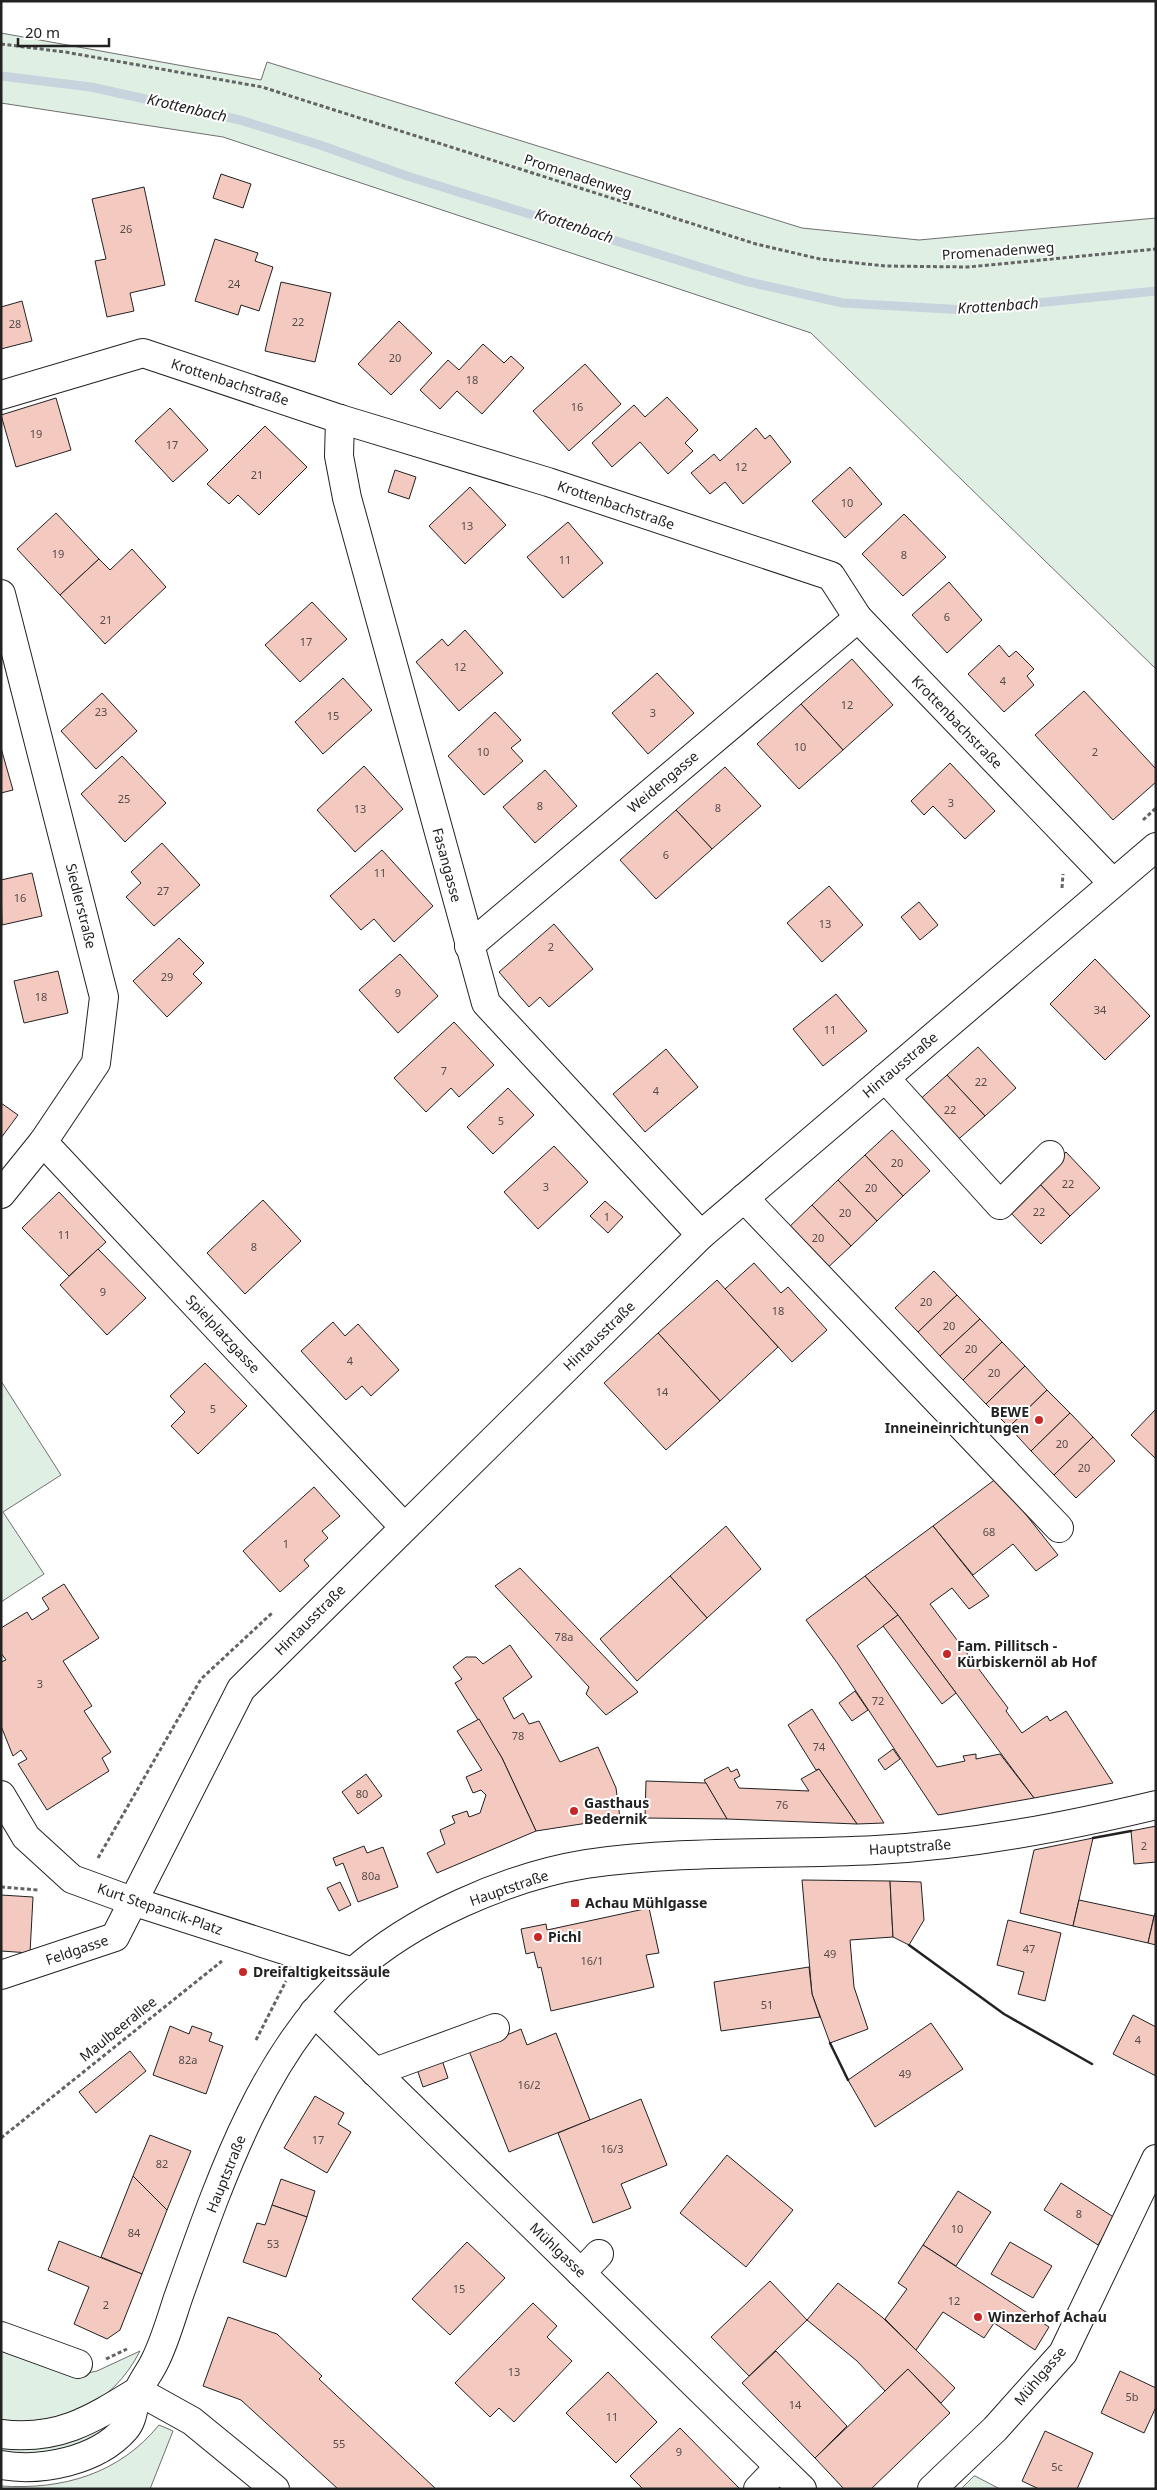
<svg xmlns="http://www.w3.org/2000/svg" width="1157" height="2490" font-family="'Noto Sans',sans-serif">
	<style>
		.green { fill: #e0efe3; stroke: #6f6f6f }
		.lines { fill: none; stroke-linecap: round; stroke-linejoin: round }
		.stream { stroke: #c7d3dd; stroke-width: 9 }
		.building { fill: #f3c9c0; stroke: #222 }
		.minor-casing { stroke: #222; stroke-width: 30 }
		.major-casing { stroke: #222; stroke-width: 30 }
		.path { stroke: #646464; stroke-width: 3; stroke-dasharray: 4 2.5; stroke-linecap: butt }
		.minor { stroke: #fff; stroke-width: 28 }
		.major { stroke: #fff; stroke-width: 28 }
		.wall { stroke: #222; stroke-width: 2.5 }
		.poi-dot { fill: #c62828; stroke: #fff; stroke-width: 2 }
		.labels { text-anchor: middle; stroke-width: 4; stroke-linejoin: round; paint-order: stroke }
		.number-label { font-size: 11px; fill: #564c4a }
		.street-label { font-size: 14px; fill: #222; stroke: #fff }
		.poi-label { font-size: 14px; font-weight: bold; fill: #222; stroke: #fff; text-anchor: start }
		.water-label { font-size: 15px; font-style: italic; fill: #222; stroke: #fff }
	</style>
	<rect width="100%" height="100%" fill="#fff"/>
	<!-- green -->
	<g class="green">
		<path d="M1,33L261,80L267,62L802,228L919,240L1156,218V669L811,333L223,137L1,103Z"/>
		<path d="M1,1381L61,1475L3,1512L44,1574L1,1602Z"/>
		<path d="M1,2346L83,2374L97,2371L140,2351C112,2406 61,2427 1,2421Z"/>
		<path d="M121,2416L97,2437L55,2453L1,2455V2444Z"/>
		<path d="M159,2425L173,2431L150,2489H1V2486C63,2490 119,2474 159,2425Z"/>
		<path d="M974,2476H975L1000,2489H961Z"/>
	</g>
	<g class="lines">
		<!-- stream -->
		<path class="stream" d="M1,76L91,87L240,120L320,145L407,176L745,281L843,303L966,310L1156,291"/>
	</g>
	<!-- building -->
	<g class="building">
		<path d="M221,174L251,184L243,208L213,198Z"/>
		<path d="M144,187L165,285L130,293L134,311L107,317L95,261L106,259L92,199Z"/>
		<path d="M215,239L258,253L255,261L273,267L259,311L241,305L238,315L195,301Z"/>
		<path d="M281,282L331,293L315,362L265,351Z"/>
		<path d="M22,301L32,341L1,349V307Z"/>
		<path d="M399,321L432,353L391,395L358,364Z"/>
		<path d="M483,344L504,363L511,356L524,368L482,414L457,391L440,409L420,390L448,360L459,370Z"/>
		<path d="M585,364L621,404L569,451L533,411Z"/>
		<path d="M667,397L698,430L685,443L693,451L668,474L640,442L612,467L592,443L634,405L645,417Z"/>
		<path d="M56,398L71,450L16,467L1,415Z"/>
		<path d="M170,408L208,450L173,482L135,441Z"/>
		<path d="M265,426L307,467L259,515L238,495L229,504L207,484Z"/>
		<path d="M756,428L765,439L770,435L791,462L743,504L725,482L710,494L691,473L714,454L720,461Z"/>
		<path d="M850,467L882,504L845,538L812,501Z"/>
		<path d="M395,470L416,477L409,499L388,492Z"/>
		<path d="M470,487L506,525L465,564L429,526Z"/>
		<path d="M56,513L99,559L60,595L17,549Z"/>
		<path d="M904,514L946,557L903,596L862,554Z"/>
		<path d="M568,522L603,563L563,598L527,557Z"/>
		<path d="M132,549L166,587L105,644L60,595L99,559L110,570Z"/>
		<path d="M949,582L982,620L947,653L912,615Z"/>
		<path d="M312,602L347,639L300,682L265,645Z"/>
		<path d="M465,630L503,673L459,711L416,662L442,639L448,646Z"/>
		<path d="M999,645L1009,657L1016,651L1034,669L1027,676L1034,685L1004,712L968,674Z"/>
		<path d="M852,659L893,705L843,750L801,704Z"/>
		<path d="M657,673L694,713L648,754L612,713Z"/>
		<path d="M343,678L372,710L323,754L295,722Z"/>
		<path d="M1084,691L1156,769V782L1113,820L1035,735Z"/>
		<path d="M102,693L137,731L96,769L61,731Z"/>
		<path d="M801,704L843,750L799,789L757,744Z"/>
		<path d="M495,712L521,740L511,748L523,761L484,795L448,756Z"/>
		<path d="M1,748L13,790L1,793Z"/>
		<path d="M122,756L166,803L125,842L81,794Z"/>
		<path d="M950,763L995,811L965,839L933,806L924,815L911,801Z"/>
		<path d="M364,766L403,809L355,852L317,810Z"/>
		<path d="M725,767L761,806L712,849L676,810Z"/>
		<path d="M545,770L577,806L535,843L503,807Z"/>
		<path d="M676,810L712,849L656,899L620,860Z"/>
		<path d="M162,843L200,885L154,926L126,897L141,883L131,872Z"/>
		<path d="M382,850L433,906L394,942L374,919L361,930L330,896Z"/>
		<path d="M32,873L42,916L2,925L1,880Z"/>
		<path d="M829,886L863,925L822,962L787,923Z"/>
		<path d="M919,902L938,925L920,940L901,917Z"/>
		<path d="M554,924L593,969L549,1007L540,997L529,1007L499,972Z"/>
		<path d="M179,938L204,963L193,974L202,983L167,1017L133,981Z"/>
		<path d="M400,954L438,996L398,1033L359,990Z"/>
		<path d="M1095,959L1150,1016L1105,1060L1050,1004Z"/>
		<path d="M58,971L68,1013L24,1023L14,981Z"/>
		<path d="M836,994L867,1031L823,1066L793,1029Z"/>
		<path d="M454,1022L494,1065L459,1097L451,1088L426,1112L394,1078Z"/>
		<path d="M978,1047L1016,1088L985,1116L947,1075Z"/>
		<path d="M666,1049L698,1087L645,1132L613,1094Z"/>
		<path d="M947,1075L985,1116L953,1144L916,1103Z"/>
		<path d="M508,1088L534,1115L493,1154L467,1127Z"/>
		<path d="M1,1103L18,1115L1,1138Z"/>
		<path d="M892,1130L930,1171L903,1196L865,1155Z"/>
		<path d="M554,1146L588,1182L538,1229L504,1192Z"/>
		<path d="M1066,1152L1100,1188L1070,1216L1037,1181Z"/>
		<path d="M865,1155L903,1196L877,1221L838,1180Z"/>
		<path d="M838,1180L877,1221L851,1246L812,1205Z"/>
		<path d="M1037,1181L1070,1216L1041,1244L1007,1209Z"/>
		<path d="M59,1192L106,1242L69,1276L22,1228Z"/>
		<path d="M263,1200L301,1241L245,1294L207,1253Z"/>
		<path d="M605,1201L623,1217L608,1233L590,1216Z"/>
		<path d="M812,1205L851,1246L824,1271L786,1230Z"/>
		<path d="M98,1249L146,1298L107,1335L60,1285Z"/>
		<path d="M754,1263L781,1293L788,1287L827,1330L792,1362L725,1289Z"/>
		<path d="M934,1271L957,1295L918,1332L895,1308Z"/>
		<path d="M717,1280L778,1347L720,1401L658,1333Z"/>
		<path d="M957,1295L980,1319L940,1356L918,1332Z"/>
		<path d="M980,1319L1002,1342L963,1380L940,1356Z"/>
		<path d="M333,1322L345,1336L358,1324L399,1370L371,1396L362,1386L346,1400L301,1351Z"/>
		<path d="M658,1333L720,1401L666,1450L604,1383Z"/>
		<path d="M1002,1342L1025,1366L986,1404L963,1380Z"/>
		<path d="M205,1363L247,1406L198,1454L171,1426L185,1412L170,1396Z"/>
		<path d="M1025,1366L1047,1390L1009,1427L986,1404Z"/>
		<path d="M1047,1390L1070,1413L1031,1451L1009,1427Z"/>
		<path d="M1156,1409V1459L1131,1435Z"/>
		<path d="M1070,1413L1093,1437L1054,1475L1031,1451Z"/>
		<path d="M1093,1437L1115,1461L1076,1498L1054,1475Z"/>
		<path d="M997,1478L1058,1555L1036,1571L1013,1544L973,1575L933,1526Z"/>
		<path d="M314,1487L340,1516L322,1531L328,1538L304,1560L309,1566L280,1592L243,1551Z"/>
		<path d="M726,1526L761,1569L707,1618L670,1576Z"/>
		<path d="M933,1526L989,1596L969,1609L952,1588L930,1604L1008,1708L1006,1711L1022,1733L1047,1716L1050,1721L1066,1711L1113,1783L1034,1798L898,1615L865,1576Z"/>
		<path d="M520,1568L638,1692L606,1715L586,1694L589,1687L495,1586Z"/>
		<path d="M670,1576L707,1618L637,1681L600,1639Z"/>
		<path d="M865,1576L898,1615L857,1646L937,1767L965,1761L963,1756L976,1754V1759L1000,1754L1034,1798L938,1815L838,1664L806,1620Z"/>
		<path d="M64,1584L99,1638L63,1661L92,1706L84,1711L111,1752L102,1758L109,1771L47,1810L18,1764L27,1759L21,1750L13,1756L1,1726V1662L6,1660L1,1653V1628L27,1612L32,1620L49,1609L42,1598Z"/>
		<path d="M898,1615L956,1693L942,1704L883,1626Z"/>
		<path d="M510,1645L532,1677L503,1698L514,1719L523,1713L529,1724L539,1721L560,1762L598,1747L616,1788L620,1818L536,1831L502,1758L455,1683L462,1679L453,1667L466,1657H476L483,1664Z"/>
		<path d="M855,1691L868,1710L852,1721L839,1703Z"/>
		<path d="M812,1709L884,1823L857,1824L819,1769L816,1770L788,1725Z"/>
		<path d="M479,1719L502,1758L536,1831L437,1873L427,1853L445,1844L440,1830L455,1823L452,1816L467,1811L469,1817L480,1813L486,1795L481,1790L473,1793L466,1777L482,1770L457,1731Z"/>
		<path d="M893,1749L900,1759L885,1770L878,1760Z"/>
		<path d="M728,1767L731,1772L737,1769L740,1776L734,1779L739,1788L809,1791L801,1779L819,1769L857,1824L727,1819L704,1780Z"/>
		<path d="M366,1774L382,1796L358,1814L342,1792Z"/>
		<path d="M646,1781L706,1783L727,1819L645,1818Z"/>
		<path d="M1156,1826V1862L1134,1864L1131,1831Z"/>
		<path d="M1093,1838L1073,1926L1020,1913L1034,1850Z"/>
		<path d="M364,1846L367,1853L383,1847L398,1887L358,1902L343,1863L336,1866L333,1858Z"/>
		<path d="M802,1880L890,1881L893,1937L850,1940L854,1987L868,2029L830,2043L812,1994Z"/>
		<path d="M890,1881L921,1882L924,1920L909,1945L893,1937Z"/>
		<path d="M340,1882L351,1905L339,1911L327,1888Z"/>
		<path d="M1,1895L33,1897L30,1953L1,1951Z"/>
		<path d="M1079,1900L1154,1916L1148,1943L1073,1926Z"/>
		<path d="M649,1908L659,1953L646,1955L654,1987L551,2011L541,1967L538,1968L534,1952L526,1954L521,1929L546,1924L547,1930Z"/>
		<path d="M1155,1913H1156V1945L1148,1943Z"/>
		<path d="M1008,1920L1061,1933L1045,2001L1018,1994L1024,1972L997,1965Z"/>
		<path d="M809,1967L812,1994L820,2017L721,2031L714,1982Z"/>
		<path d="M1133,2015L1156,2027V2076L1113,2054Z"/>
		<path d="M931,2023L963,2069L875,2127L848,2080Z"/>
		<path d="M170,2026L189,2034L192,2026L212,2033L209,2041L223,2046L206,2094L153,2075Z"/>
		<path d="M521,2029L527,2045L556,2033L590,2120L509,2152L469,2051Z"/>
		<path d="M130,2051L146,2071L96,2113L79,2092Z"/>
		<path d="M442,2060L448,2078L423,2087L417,2069Z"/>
		<path d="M315,2096L344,2113L338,2124L351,2132L327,2173L284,2148Z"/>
		<path d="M641,2099L667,2165L621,2184L631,2208L593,2223L558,2133Z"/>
		<path d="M150,2135L191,2151L167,2210L133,2176Z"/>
		<path d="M727,2155L793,2210L746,2267L680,2213Z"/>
		<path d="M133,2176L167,2210L142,2274L101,2257Z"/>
		<path d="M281,2179L315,2191L307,2217L272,2205Z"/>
		<path d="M1061,2183L1115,2218L1098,2245L1044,2210Z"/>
		<path d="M958,2191L991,2212L956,2266L923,2245Z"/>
		<path d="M272,2205L307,2217L286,2277L243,2262L257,2223L265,2225Z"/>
		<path d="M59,2241L142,2274L120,2330L107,2339L74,2324L89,2287L48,2270Z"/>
		<path d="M467,2242L505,2278L450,2335L412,2299Z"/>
		<path d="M1010,2242L1052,2266L1033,2298L991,2274Z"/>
		<path d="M923,2245L1049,2327L1035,2350L994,2323L984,2338L943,2312L916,2350L885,2319L907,2289L898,2283Z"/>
		<path d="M770,2281L807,2320L749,2376L711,2337Z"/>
		<path d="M838,2283L882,2317L955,2388L941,2403L908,2369L885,2391L857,2361L807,2320Z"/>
		<path d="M533,2303L557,2326L547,2337L572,2361L514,2422L499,2408L490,2417L455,2383Z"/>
		<path d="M228,2317L277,2334L322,2376L319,2379L436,2489H338L241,2400L203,2386Z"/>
		<path d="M776,2351L847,2426L815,2458L742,2383Z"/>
		<path d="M908,2369L950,2413L871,2489H844L815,2458Z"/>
		<path d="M1120,2371L1156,2388V2407L1144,2433L1101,2413Z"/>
		<path d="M608,2372L657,2422L616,2463L566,2413Z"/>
		<path d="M680,2428L740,2489H643L630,2476Z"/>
		<path d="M1045,2431L1093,2453L1077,2489H1039L1022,2481Z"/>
	</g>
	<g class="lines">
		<defs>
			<g id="minor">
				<path d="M1,395L143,353L340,419L548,482L831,576L858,618L1113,883"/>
				<path d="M340,419L339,456L347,498L486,1003L701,1235"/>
				<path d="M1,594L104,997L96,1063L43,1142L1,1194"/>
				<path d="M469,946L858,618"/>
				<path d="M885,1078L1000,1205L1050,1155"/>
				<path d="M43,1142L404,1527"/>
				<path d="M744,1198L1059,1528"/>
				<path d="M1,1795L26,1837L72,1879L132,1901L353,1972"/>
				<path d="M1,1975L115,1937L241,1689L701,1235L1156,847"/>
				<path d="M314,2012L802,2489"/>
				<path d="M375,2072L495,2028"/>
				<path d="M581,2273L599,2254"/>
				<path d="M1,2336L78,2364"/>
				<path d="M138,2391L192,2421L275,2489"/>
				<path d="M758,2489L779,2467"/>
				<path d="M932,2489L995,2429L1063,2353L1156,2159"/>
			</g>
			<g id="major">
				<path d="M1,2434C58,2441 91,2420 138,2391"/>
				<path d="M1,2465C41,2472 97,2461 125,2429C134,2419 133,2405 137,2394C141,2382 150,2372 155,2361C165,2341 171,2319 178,2298C218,2186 261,2054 352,1973C411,1919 507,1877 586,1864C682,1850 780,1855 876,1850C971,1845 1064,1827 1156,1805"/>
			</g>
		</defs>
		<!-- minor casing -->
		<use href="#minor" class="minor-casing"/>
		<!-- major casing -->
		<use href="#major" class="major-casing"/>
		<!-- path -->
		<g class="path">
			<path d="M1,44L65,52L262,87L756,244L820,259L885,266L968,267L1156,249"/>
			<path d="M1143,820L1156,808"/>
			<path d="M1062,888L1063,874"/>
			<path d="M98,1858L201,1679L272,1613"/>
			<path d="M1,1887L38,1890"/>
			<path d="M256,2040L286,1981"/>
			<path d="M1,2138L222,1961"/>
			<path d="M106,2359L127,2349"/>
		</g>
		<!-- minor -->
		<use href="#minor" class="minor"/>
		<!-- major -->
		<use href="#major" class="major"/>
		<!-- wall -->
		<g class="wall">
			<path d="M620,1818H645"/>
			<path d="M1093,1838L1131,1831"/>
			<path d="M909,1945L1004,2014L1092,2064"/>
			<path d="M830,2043L848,2080"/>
		</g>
	</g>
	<!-- markers -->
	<g class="poi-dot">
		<circle cx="1039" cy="1420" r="5"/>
		<circle cx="947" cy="1654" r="5"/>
		<circle cx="574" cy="1811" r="5"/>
		<rect x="570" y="1898" width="10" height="10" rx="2.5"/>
		<circle cx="538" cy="1937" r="5"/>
		<circle cx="243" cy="1972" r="5"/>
		<circle cx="978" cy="2317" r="5"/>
	</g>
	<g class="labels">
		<!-- number labels -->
		<g class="number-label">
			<text x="126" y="233">26</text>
			<text x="234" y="288">24</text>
			<text x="298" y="326">22</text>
			<text x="15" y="328">28</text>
			<text x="395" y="362">20</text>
			<text x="472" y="384">18</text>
			<text x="577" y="411">16</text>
			<text x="36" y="438">19</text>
			<text x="172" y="449">17</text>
			<text x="741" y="471">12</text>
			<text x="257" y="479">21</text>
			<text x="847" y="507">10</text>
			<text x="467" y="530">13</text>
			<text x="58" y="558">19</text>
			<text x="904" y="559">8</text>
			<text x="565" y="564">11</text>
			<text x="947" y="621">6</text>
			<text x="106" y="624">21</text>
			<text x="306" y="646">17</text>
			<text x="460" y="671">12</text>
			<text x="1003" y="685">4</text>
			<text x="847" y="709">12</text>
			<text x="101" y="716">23</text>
			<text x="653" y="717">3</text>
			<text x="333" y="720">15</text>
			<text x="800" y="751">10</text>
			<text x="483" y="756">10</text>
			<text x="1095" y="756">2</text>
			<text x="124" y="803">25</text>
			<text x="951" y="807">3</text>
			<text x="540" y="810">8</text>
			<text x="718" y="812">8</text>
			<text x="360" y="813">13</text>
			<text x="666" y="859">6</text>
			<text x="380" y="877">11</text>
			<text x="163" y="895">27</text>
			<text x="20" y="902">16</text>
			<text x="825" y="928">13</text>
			<text x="551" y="951">2</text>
			<text x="167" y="981">29</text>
			<text x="398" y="997">9</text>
			<text x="41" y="1001">18</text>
			<text x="1100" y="1014">34</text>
			<text x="830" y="1034">11</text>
			<text x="444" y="1075">7</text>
			<text x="981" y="1086">22</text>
			<text x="656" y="1095">4</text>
			<text x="950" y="1114">22</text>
			<text x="501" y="1125">5</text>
			<text x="897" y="1167">20</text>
			<text x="1068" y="1188">22</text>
			<text x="546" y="1191">3</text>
			<text x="871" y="1192">20</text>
			<text x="1039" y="1216">22</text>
			<text x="845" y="1217">20</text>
			<text x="607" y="1221">1</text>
			<text x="64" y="1239">11</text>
			<text x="818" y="1242">20</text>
			<text x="254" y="1251">8</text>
			<text x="103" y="1296">9</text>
			<text x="926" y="1306">20</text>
			<text x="778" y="1315">18</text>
			<text x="949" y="1330">20</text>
			<text x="971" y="1353">20</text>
			<text x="350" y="1365">4</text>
			<text x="994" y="1377">20</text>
			<text x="662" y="1396">14</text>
			<text x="213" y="1413">5</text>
			<text x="1062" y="1448">20</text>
			<text x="1084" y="1472">20</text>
			<text x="989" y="1536">68</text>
			<text x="286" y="1548">1</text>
			<text x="564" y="1641">78a</text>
			<text x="40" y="1688">3</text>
			<text x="878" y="1705">72</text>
			<text x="518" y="1740">78</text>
			<text x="819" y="1751">74</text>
			<text x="362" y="1798">80</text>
			<text x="782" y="1809">76</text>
			<text x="1144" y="1850">2</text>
			<text x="371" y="1880">80a</text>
			<text x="1029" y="1953">47</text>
			<text x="830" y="1958">49</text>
			<text x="592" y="1965">16/1</text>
			<text x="767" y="2009">51</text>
			<text x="1138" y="2044">4</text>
			<text x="188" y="2064">82a</text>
			<text x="905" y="2078">49</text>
			<text x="529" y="2089">16/2</text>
			<text x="318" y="2144">17</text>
			<text x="612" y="2153">16/3</text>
			<text x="162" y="2168">82</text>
			<text x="1079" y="2218">8</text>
			<text x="957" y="2233">10</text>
			<text x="134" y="2237">84</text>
			<text x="273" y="2248">53</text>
			<text x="459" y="2293">15</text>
			<text x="954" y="2305">12</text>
			<text x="106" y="2309">2</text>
			<text x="514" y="2376">13</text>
			<text x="1132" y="2401">5b</text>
			<text x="795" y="2409">14</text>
			<text x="612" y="2421">11</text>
			<text x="339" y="2448">55</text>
			<text x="679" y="2456">9</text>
			<text x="1057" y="2471">5c</text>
		</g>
		<!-- street labels -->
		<g class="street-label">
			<text transform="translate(578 176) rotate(18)" y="5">Promenadenweg</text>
			<text transform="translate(998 251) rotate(-4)" y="5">Promenadenweg</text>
			<text transform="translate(230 382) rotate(18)" y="5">Krottenbachstraße</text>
			<text transform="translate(616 505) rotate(19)" y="5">Krottenbachstraße</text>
			<text transform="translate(957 722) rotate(46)" y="5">Krottenbachstraße</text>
			<text transform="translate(663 782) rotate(-40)" y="5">Weidengasse</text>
			<text transform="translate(447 865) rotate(75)" y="5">Fasangasse</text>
			<text transform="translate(81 906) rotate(76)" y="5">Siedlerstraße</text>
			<text transform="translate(900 1065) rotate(-40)" y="5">Hintausstraße</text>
			<text transform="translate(223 1334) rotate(47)" y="5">Spielplatzgasse</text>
			<text transform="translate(599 1336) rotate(-44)" y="5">Hintausstraße</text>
			<text transform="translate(310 1620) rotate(-45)" y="5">Hintausstraße</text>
			<text transform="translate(910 1847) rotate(-4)" y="5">Hauptstraße</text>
			<text transform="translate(509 1888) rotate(-19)" y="5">Hauptstraße</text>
			<text transform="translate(160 1909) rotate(19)" y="5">Kurt Stepancik-Platz</text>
			<text transform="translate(77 1950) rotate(-19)" y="5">Feldgasse</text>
			<text transform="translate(118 2029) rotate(-39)" y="5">Maulbeerallee</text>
			<text transform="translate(226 2174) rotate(-68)" y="5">Hauptstraße</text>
			<text transform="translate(558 2250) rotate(44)" y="5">Mühlgasse</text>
			<text transform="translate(1040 2376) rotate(-50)" y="5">Mühlgasse</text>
		</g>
		<!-- poi labels -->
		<g class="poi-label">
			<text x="1029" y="1417" text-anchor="end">BEWE<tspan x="1029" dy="16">Inneineinrichtungen</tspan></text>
			<text x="957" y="1651">Fam. Pillitsch -<tspan x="957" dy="16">Kürbiskernöl ab Hof</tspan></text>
			<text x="584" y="1808">Gasthaus<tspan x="584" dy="16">Bedernik</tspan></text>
			<text x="585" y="1908">Achau Mühlgasse</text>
			<text x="548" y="1942">Pichl</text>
			<text x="253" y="1977">Dreifaltigkeitssäule</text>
			<text x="988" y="2322">Winzerhof Achau</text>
		</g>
		<!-- water labels -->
		<g class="water-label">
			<text transform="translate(187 108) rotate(13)" y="5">Krottenbach</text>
			<text transform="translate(574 226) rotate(18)" y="5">Krottenbach</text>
			<text transform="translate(998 306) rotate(-4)" y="5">Krottenbach</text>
		</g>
	</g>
	<!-- border -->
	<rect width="1157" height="2490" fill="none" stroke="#222222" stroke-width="5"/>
	<!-- scale -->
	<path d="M18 38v8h91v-8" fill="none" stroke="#222222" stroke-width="2.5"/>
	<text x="25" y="38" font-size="15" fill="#222222" stroke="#ffffff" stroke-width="4" paint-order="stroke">20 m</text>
</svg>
